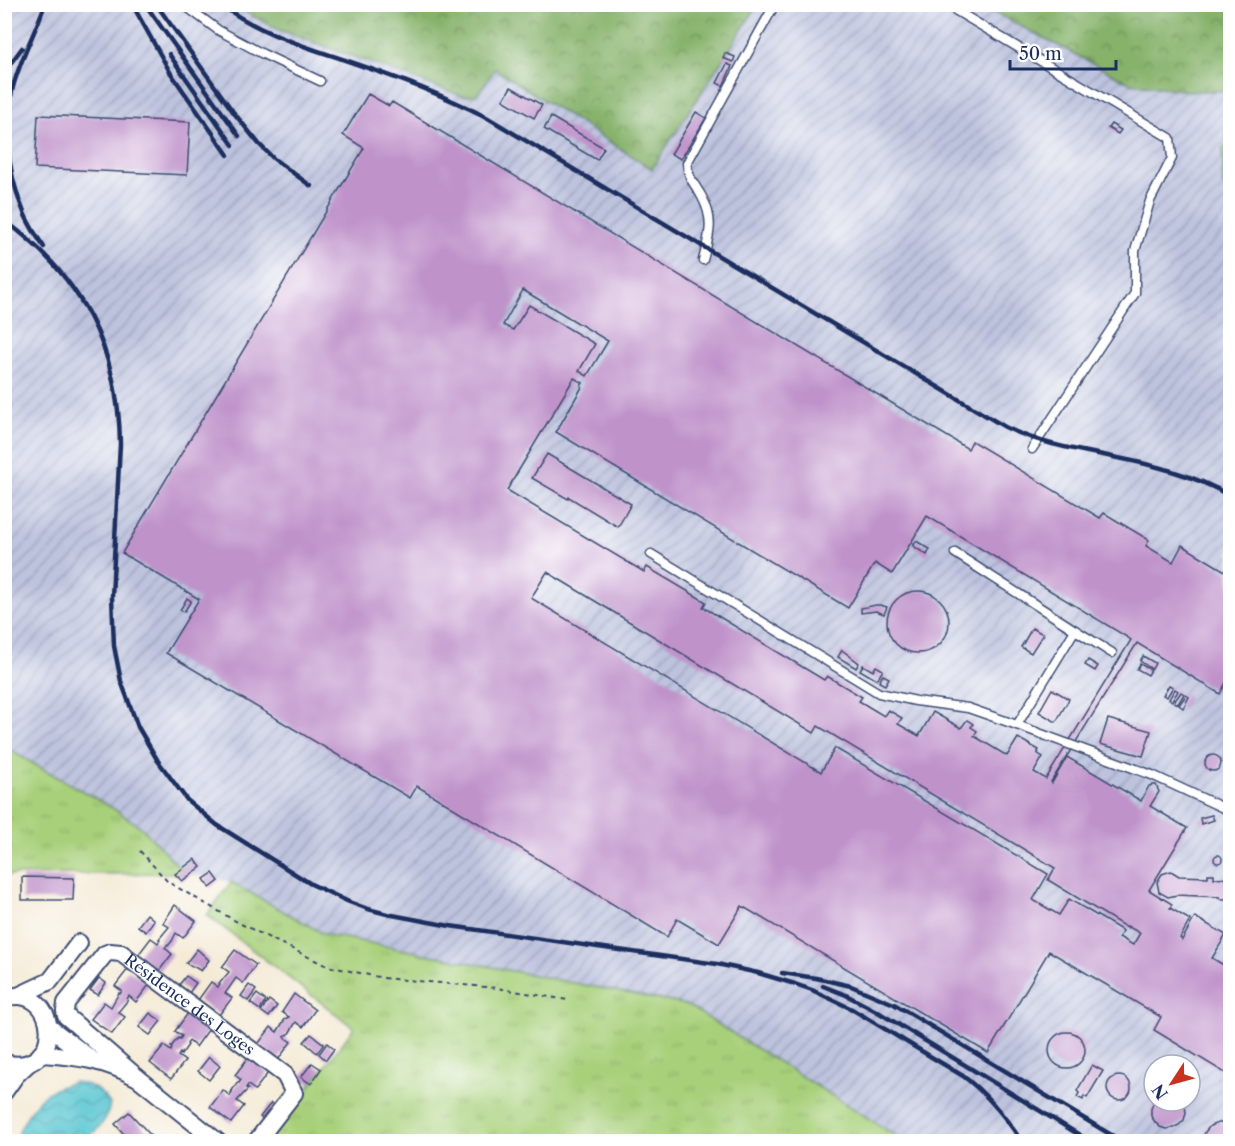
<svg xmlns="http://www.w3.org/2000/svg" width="1235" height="1146" font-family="'Libre Caslon Text',serif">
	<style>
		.industrial { fill: url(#industrial-furrows); fill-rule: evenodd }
		.grass { fill: url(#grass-tufts); stroke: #62806c; stroke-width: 1.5 }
		.forest { fill: url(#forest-crowns); stroke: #507064; stroke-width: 1.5 }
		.water { fill: url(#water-waves); stroke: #3a7a98; stroke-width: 1.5 }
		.building { fill: #bf93ca; fill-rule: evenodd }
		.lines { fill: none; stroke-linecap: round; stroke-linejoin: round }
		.lane-casing { stroke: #3c4b70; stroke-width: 11 }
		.street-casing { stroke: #3c4b70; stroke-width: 20 }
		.path { stroke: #3c4b70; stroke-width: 2; stroke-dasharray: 4.5 4.5; stroke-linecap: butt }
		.lane { stroke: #fff; stroke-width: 8 }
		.street { stroke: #fff; stroke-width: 16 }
		.rail { stroke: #1b2f5e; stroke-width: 4.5 }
		.labels { text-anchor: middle; stroke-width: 6; stroke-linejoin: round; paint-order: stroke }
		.street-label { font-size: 16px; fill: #1b2f5e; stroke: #fff }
	</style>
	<defs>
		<pattern id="industrial-furrows" width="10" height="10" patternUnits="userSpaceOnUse" patternTransform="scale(1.5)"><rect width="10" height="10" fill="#bdc3de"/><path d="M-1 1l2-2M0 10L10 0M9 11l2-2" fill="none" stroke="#999fb7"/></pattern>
		<pattern id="grass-tufts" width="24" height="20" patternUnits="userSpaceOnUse" patternTransform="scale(1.5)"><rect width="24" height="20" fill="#a8d07a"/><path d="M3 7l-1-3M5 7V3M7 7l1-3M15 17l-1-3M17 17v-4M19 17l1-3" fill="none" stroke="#90b36c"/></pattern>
		<pattern id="forest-crowns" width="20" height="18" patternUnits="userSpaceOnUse" patternTransform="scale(1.5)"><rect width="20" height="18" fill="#86b26a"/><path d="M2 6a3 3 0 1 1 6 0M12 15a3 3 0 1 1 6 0" fill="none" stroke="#6d915a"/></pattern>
		<pattern id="water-waves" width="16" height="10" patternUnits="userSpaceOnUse" patternTransform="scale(1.5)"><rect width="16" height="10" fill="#59c6d1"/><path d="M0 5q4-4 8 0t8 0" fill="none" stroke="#49a1ad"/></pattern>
	</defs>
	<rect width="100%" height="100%" fill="#fff"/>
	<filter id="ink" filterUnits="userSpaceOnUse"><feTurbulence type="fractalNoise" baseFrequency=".0167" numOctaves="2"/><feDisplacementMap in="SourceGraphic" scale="12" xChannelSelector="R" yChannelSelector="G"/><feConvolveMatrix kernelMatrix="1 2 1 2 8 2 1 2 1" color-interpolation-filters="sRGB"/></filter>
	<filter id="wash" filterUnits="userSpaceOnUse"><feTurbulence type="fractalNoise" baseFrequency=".008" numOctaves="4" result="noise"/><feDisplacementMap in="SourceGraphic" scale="24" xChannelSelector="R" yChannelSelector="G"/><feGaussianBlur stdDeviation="1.35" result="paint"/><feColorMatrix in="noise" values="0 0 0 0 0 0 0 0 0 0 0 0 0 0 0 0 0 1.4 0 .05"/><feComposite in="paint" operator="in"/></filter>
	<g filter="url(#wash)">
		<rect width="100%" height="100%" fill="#f4ead5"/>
		<!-- industrial -->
		<path class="industrial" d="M5,5H1230V1141H905L687,1005L324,934L231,882L185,873L141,827L111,807L5,747ZM1154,1065H1190V1101H1154Z"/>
		<!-- grass -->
		<g class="grass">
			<path d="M4,747L111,807L141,827L185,873L5,875Z"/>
			<path d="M231,882L324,934L687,1005L905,1141H268L354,1028L207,915Z"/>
		</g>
		<!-- forest -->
		<g class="forest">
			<path d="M233,5H758L652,169L495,69L477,95L462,96L277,29Z"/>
			<path d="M980,5H1230V91H1188L1130,83Z"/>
			<path d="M1230,142V186L1223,185V147Z"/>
		</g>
		<!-- water -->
		<path class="water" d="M74,1082C90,1083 101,1090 110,1104C107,1123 97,1129 84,1141H15C20,1127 31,1107 43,1096C51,1089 64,1085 74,1082Z"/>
		<g id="blocks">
			<!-- building -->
			<g class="building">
				<path d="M725,53L735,57L733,62L723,58Z"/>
				<path d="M727,64L732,66L723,86L717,83Z"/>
				<path d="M511,87L542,105L534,118L503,100Z"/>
				<path d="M368,94L389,106L392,102L968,449L972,441L1100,518L1104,513L1149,540L1146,546L1173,562L1182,545L1230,574V675L1220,694L1137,643L1051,782L1052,783L1067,757L1141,801L1149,786L1152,785H1156L1159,792L1150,806L1187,828L1149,890L1172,904L1170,908L1190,920L1180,938L1182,940L1195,917L1226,935L1212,958L1230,969V1076L1154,1030L1161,1017L1049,951L988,1053L742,906L719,944L677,919L667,937L417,786L410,798L166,653L199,599L122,553L364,148L343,135ZM523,290L608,341L587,376L579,371L595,344L529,305L513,330L503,325ZM574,378L583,383L581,386L582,387L556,432L848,608L875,563L892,574L927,516L1127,637L1131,640L1046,779L1034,772L1043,757L1037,753L1039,750L1018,738L1007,756L974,736L977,731L971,727L973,724L967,720L961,728L933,712L919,736L898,724L902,718L888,710L884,716L859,701L862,697L827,676L824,680L703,607L706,602L647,567L644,572L507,490ZM547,572L814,733L818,726L1055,868L1048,880L1127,928V926L1140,933L1133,945L1119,937L1123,931L1069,899L1059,915L1033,900L1048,874L835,748L821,772L531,598Z"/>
				<path d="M696,112L706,118L681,159L671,154Z"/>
				<path d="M38,115L190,122L187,175L35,168Z"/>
				<path d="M551,117L604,148L597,160L544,129Z"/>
				<path d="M1111,124L1121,130L1118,134L1108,128Z"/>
				<path d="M547,454L631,504L618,527L569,497L568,499L532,478Z"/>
				<path d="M916,541L930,549L927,555L913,546Z"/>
				<circle cx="918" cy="622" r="31"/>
				<path d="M187,598L191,601L184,612L180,610Z"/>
				<path d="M876,605H880L887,607L884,614L876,611L861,613V608Z"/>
				<path d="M1032,628L1043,634L1031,653L1021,647Z"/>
				<path d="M842,650L859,663L856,668L838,657Z"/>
				<path d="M1143,656L1155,663L1152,669L1140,661Z"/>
				<path d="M1088,660L1098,666L1095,671L1085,665Z"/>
				<path d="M1140,664L1151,670L1148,675L1137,669Z"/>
				<path d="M863,665L873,671L876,666L883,670L877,680L860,670Z"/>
				<path d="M883,675L889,678L885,685L879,682Z"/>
				<path d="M1169,685L1173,687L1167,697L1163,695Z"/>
				<path d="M1052,689L1069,699L1056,722L1039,712Z"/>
				<path d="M1175,689L1178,691L1172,701L1169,699Z"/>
				<path d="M1181,692L1184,694L1178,704L1174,702Z"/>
				<path d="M1186,695L1189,697L1183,708L1179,705Z"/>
				<path d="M1108,719L1151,731L1143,756L1100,744Z"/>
				<circle cx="1213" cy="763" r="8"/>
				<path d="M1212,815L1214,820L1201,824L1200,818Z"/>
				<circle cx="1218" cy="859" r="4"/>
				<path d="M195,859L201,867L182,881L175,874Z"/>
				<path d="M1171,871L1179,876L1208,877V874H1214V878L1230,877V899H1220V897L1177,895L1168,897L1159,892L1157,882L1162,874Z"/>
				<path d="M213,873L219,881L210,888L204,879Z"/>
				<path d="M22,877L74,878L73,900H22Z"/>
				<path d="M175,905L196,921L183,938L176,933L172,941L168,946L167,945L165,948L172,954L159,971L138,955L151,938L158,943L160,940L159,939L169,927L163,923Z"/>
				<path d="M147,914L154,920L146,932L138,926Z"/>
				<path d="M197,949L209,960L201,971L193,966L192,967L186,963Z"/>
				<path d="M235,950L256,965L243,983L236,978L227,991L225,993L232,998L219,1015L198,1000L211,982L218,987L220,985L219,984L229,972L222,967Z"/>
				<path d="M128,969L149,985L136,1002L129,996L127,999L128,1000L118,1012L125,1017L112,1034L91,1019L104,1002L111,1007L119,993L120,994L122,991L115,986Z"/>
				<path d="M186,976L196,983L189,993L179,985Z"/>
				<path d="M99,978L106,983L98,995L90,990Z"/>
				<path d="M249,985L256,990L248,1001L241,996Z"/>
				<path d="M257,994L266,1001L260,1010L250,1003Z"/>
				<path d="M294,994L315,1010L303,1027L296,1022L288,1035L287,1034L284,1037L291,1042L278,1060L258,1044L271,1027L277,1032L285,1019L289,1017L282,1012Z"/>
				<path d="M269,1000L277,1006L269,1017L261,1011Z"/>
				<path d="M150,1013L161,1021L150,1035L139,1027Z"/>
				<path d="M188,1013L209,1029L196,1047L189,1041L187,1044L188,1045L181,1055L180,1053L178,1056L185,1061L171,1079L150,1063L164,1046L171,1051L172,1048L171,1047L178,1038L180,1039L182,1036L175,1031Z"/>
				<circle cx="1067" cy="1050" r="18"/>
				<path d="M311,1034L324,1044L317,1053L304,1042Z"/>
				<path d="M327,1043L334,1049L326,1060L319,1054Z"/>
				<path d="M209,1057L220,1066L209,1080L198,1071Z"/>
				<path d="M248,1058L268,1073L255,1090L248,1085L246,1088L248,1089L237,1101L244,1106L231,1123L210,1107L223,1090L230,1096L232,1092H231L238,1082L239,1083L241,1080L235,1075Z"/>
				<path d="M312,1063L321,1069L311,1084L301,1077Z"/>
				<path d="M1092,1065L1103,1071L1087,1098L1084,1096L1083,1100L1077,1097L1079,1093L1077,1091Z"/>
				<circle cx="1119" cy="1088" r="12"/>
				<path d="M1154,1101H1183L1185,1106L1186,1113L1184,1120L1179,1125L1173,1128L1166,1129L1160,1127L1155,1122L1151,1116V1109Z"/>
				<path d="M271,1103L276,1107L266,1121L260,1117Z"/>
				<path d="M129,1112L155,1140L153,1142H131L115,1124Z"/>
				<path d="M1218,1123H1226L1230,1125V1142H1202L1205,1132L1210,1126Z"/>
			</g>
		</g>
	</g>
	<g filter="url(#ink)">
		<use href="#blocks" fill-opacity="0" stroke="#3c4b70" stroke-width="1.5"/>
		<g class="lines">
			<defs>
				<g id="lane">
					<path d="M183,4L218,30L263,54L320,81"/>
					<path d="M945,4L1170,138L1172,158L1150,201L1135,251V293L1032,449"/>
					<path d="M703,260C709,236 715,221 702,197C695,184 688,179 687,163L775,4"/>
					<path d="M955,553L1075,630L1112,653"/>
					<path d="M651,554L879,693L916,701L968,708L1017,725L1152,775L1230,811"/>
					<path d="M1017,725L1075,630"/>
				</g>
				<g id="street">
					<path d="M18,996L50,981L79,943"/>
					<path d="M4,998C61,981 66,1079 4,1063"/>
					<path d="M50,1028L91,1059"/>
					<path d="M41,1054C77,1056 105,1060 138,1078L218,1142"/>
					<path id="s1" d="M138,1078L66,1016L65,1011L66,1003L105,954L110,952L121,953L285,1075L294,1093L256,1142"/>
					<path d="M4,1092L16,1075L30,1062"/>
				</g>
			</defs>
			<!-- lane casing -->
			<use href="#lane" class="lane-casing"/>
			<!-- street casing -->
			<use href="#street" class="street-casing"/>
			<!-- path -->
			<path class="path" d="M140,851L168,882L241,924L327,966L383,978L497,988L568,1000"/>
			<!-- lane -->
			<use href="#lane" class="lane"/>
			<!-- street -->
			<use href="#street" class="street"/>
			<!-- rail -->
			<g class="rail">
				<path d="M132,4L170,72L228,155"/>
				<path d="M145,4L239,136"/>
				<path d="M156,4L234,113L259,144L274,159L311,186"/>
				<path d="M220,4C257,32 300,45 342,59C392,76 442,94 488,118L1005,427C1038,443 1072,449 1108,456C1150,464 1193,474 1230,496"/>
				<path d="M169,54L233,145"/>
				<path d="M4,72L22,48"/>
				<path d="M4,220C81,276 119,349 120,444L112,597L114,646L121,681L138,727L158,761L187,800L217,825L311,884L349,902L368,909L387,914L450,926L717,964L758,973L795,984L812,990L850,1008L963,1076C987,1094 1005,1116 1022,1142"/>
				<path d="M44,247C37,237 30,226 25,215C6,171 1,119 17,74C25,50 37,28 45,4"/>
				<path d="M782,973L816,978L851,986L894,1004L1123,1142"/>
				<path d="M823,986L846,995L878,1012L1091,1142"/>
			</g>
		</g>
	</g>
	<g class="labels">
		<!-- street labels -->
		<g class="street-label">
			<text dy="6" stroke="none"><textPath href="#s1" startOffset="273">Résidence des Loges</textPath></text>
		</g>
	</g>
	<!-- margin -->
	<rect width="1235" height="1146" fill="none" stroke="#fff" stroke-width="24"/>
	<!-- north arrow -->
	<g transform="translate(1172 1083) rotate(234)"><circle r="28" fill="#ffffff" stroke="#a4acbf" stroke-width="1.5"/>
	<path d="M0-4.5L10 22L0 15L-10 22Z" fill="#c8321e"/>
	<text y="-9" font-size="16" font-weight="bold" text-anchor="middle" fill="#1b2f5e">N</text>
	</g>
	<!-- scale -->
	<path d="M1010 60v9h106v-9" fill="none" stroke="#1b2f5e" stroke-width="3"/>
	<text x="1019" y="60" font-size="18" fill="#1b2f5e" stroke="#ffffff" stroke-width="4.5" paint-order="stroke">50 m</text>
</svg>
